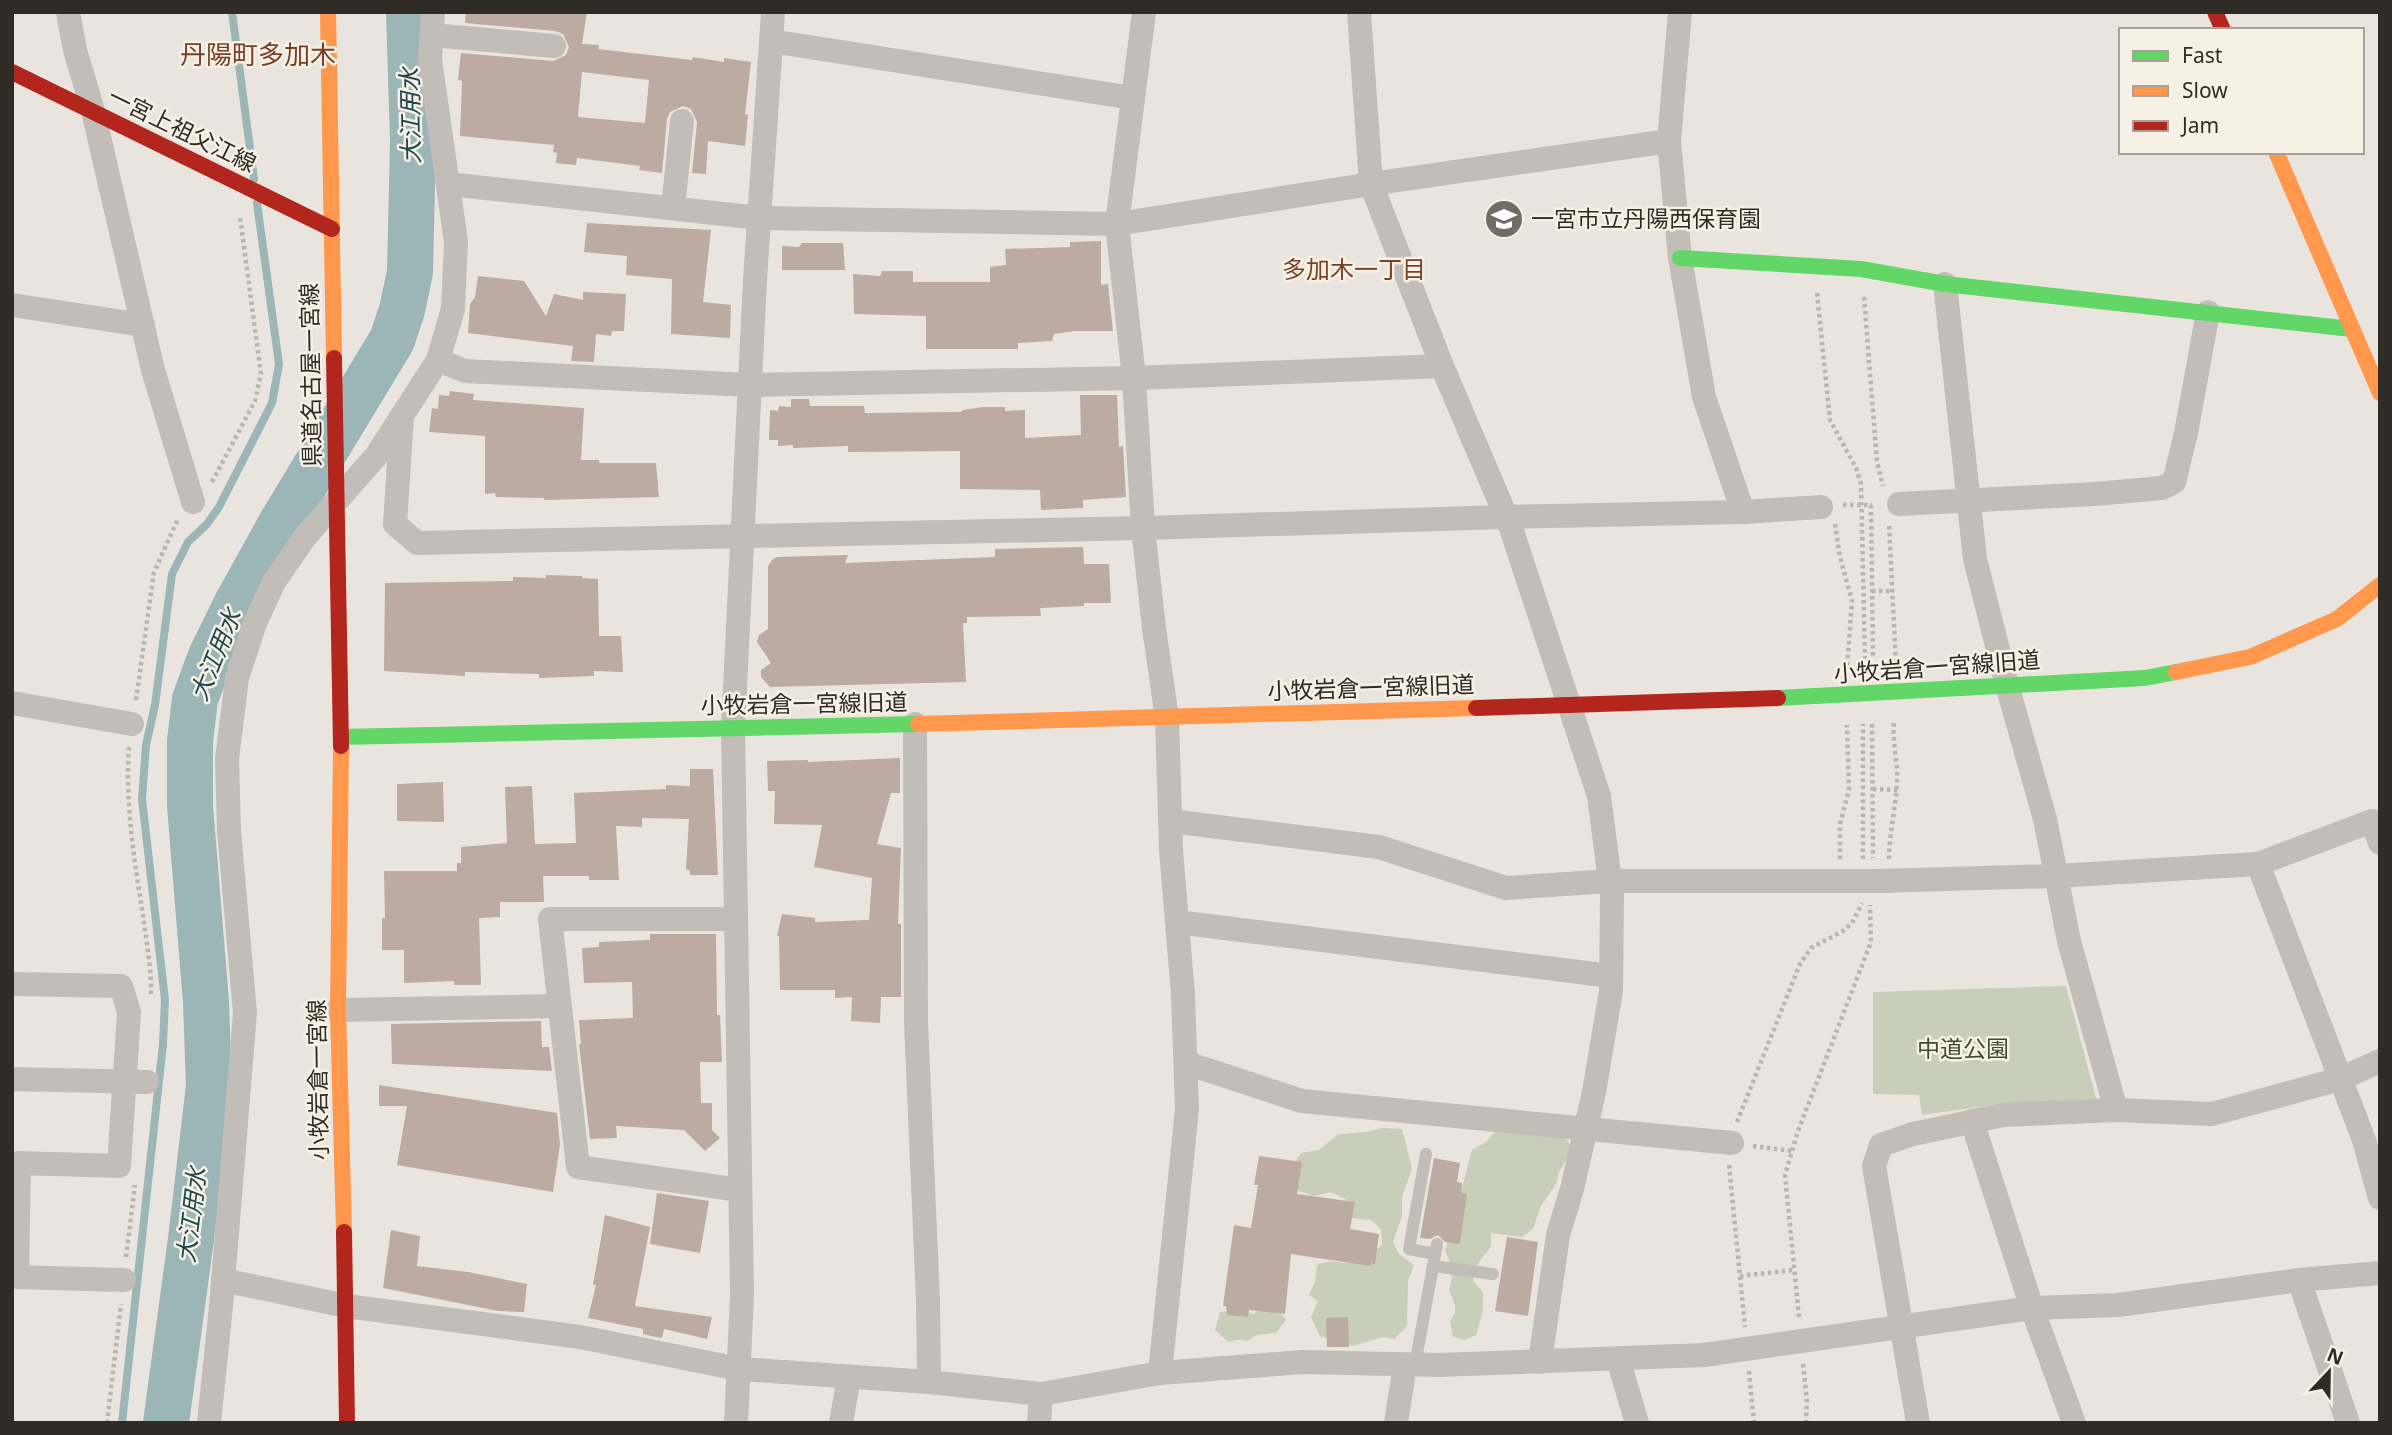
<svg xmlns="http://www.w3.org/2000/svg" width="2392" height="1435" font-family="'Noto Sans','Noto Sans JP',sans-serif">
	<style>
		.green { fill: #c8ceb9 }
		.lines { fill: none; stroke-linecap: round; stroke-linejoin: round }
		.stream { stroke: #9cb6b8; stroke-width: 8 }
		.river { stroke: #9cb6b8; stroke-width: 46 }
		.building { fill: #bbaba2; fill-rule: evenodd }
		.path { stroke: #bab5b0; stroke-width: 4.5; stroke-dasharray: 3.5 3.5; stroke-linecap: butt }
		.lane { stroke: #c2bdb7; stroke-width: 12 }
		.street { stroke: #c2bdb7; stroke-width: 24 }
		.fast { stroke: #63d668; stroke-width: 16 }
		.slow { stroke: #ff974d; stroke-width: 16 }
		.jam { stroke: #b3261e; stroke-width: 16 }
		.labels { text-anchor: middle; stroke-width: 5; stroke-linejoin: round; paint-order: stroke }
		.street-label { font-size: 23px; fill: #312b26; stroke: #f6f0e5 }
		.poi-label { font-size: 23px; fill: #312b26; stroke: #f6f0e5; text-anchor: start }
		.park-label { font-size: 23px; fill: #3e4d2d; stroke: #f6f0e5 }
		.water-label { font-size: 24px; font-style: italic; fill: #21474e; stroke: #f6f0e5 }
		.neighbourhood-label { font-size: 24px; fill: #774228; stroke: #f6f0e5 }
		.quarter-label { font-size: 26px; fill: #774228; stroke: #f6f0e5 }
	</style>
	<rect width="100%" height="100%" fill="#e9e5de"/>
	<!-- green -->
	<g class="green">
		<path d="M2066,986L2098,1105L2001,1104L1922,1115L1919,1095L1873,1094V992Z"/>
		<path d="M1383,1128L1402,1129L1412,1168L1402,1197V1216L1393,1242L1399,1254L1414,1265L1408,1280L1407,1326L1394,1339L1383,1337L1353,1346L1320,1336L1311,1317L1318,1301L1309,1295L1315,1282L1317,1265C1334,1259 1330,1262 1346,1263C1360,1264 1372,1253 1382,1245L1381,1229L1371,1220L1349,1218L1345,1199L1331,1192L1314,1196L1291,1188L1293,1165L1301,1153L1319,1150L1339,1134L1366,1132Z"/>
		<path d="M1496,1131L1558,1132L1568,1141L1572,1150L1559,1172L1556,1184L1541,1206L1533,1229L1522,1237L1491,1233C1493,1253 1486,1250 1478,1264C1475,1268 1474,1276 1473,1281L1483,1292V1310L1476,1335L1464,1340L1453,1337L1450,1321L1455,1313V1306L1449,1289C1454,1276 1452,1263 1445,1251L1472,1150L1486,1142Z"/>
		<path d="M1263,1308L1282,1315L1286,1320L1276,1333L1256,1335L1248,1341L1237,1340L1228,1342L1215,1330L1220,1312L1242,1310L1253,1314Z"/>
	</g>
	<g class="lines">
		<!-- stream -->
		<g class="stream">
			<path d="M232,12L254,179"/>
			<path d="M122,1423L163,1044L165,1000L142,799L146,745L155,705L172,574L188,542L207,524L219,507L272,403L279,364L257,203"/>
		</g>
		<!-- river -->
		<path class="river" d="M166,1423L191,1239L209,1086L206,1002L190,806V741L195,699L211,656L236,605L282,522L392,340L402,310L410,272L413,141L409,12"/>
	</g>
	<!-- building -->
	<g class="building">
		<path d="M466,12H587L582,44L599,45L598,49L692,60L693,57L724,62V58L751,62L745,114L748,115L745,146L708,141L706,174L692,173L697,122L691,109L683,106L670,112L667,119L662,173L639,170L640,166L577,158L576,165L556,163L557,153L553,152L554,145L460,136L462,81L458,80L461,53L553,61L566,55L569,47L563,34L555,31L465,23ZM582,72L649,80L645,123L578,117Z"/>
		<path d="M587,223L711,230L703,302L731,305L730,338L671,334L672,279L626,275L627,256L584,252Z"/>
		<path d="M1101,241V285L1108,284L1113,331H1074L1054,334L1052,341L1018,343V349H926V316L854,314L853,274L880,276L882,271H913V282H990V267L1006,265L1005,249L1070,247V242Z"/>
		<path d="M802,243H843L845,270H782V246L799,247Z"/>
		<path d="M478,276L524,281L546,316L554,294L583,300V292L626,294L624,331H612L611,336L596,334L594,362L571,361L573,346L468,333L470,304L475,297Z"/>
		<path d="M450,391L474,394L473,400L584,408L581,460H599V463H656L659,497L544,500V498L496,497L495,493L485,494V436L429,432L432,408L438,409L439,395L449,396Z"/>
		<path d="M1080,395H1117L1119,447L1123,446L1126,497L1083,500V508L1041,510L1040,490L960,489V451L848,452V446L793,448V445L778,446V440H769L770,410L778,411L779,406L791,407V399H809L810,406H864L865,413L962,412V410L983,407H1005V411L1025,410V438L1081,435Z"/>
		<path d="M1083,547L1084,564H1109L1111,603H1084V606L1040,608L1041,616L967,617V623H963L966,682L770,687L761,677V670L771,663L757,642L759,635L768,629V566L772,560L777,557L848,555L845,563L995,557V549Z"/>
		<path d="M546,575L582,576V578L598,579L599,636H621L623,672L594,671V676L539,678V674L465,672V676L384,671L385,583L513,581V577L546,578Z"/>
		<path d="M900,758V793H891L877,844L901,848L898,924H901V997H881L880,1023L851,1021L852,997L835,998V990H780L779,936H777L782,914L815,918V922L869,920L872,878L814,867L822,825L774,824L775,791H768L767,761L808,760V762Z"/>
		<path d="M690,769H713L718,875H690V871L686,869L689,819L642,818V827L616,826L619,880H589V876H543L544,902H500V917L479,918L481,985H454V981L404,983V950H382V918H385L384,871H457V863H461V847L507,843L505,787L532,786L535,844L576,843L574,793L666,789V785L690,786Z"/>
		<path d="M443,782L444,822L397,821V784Z"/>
		<path d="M650,934H716L717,1015H720L722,1062H700L701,1103H712V1130L720,1138L705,1151L684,1130L616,1126L617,1138L590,1139L579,1044H581L579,1020L633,1018L632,982L584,983L582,948L599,947V942L650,940Z"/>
		<path d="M541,1021L542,1047H549L552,1071L392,1064L391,1024Z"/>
		<path d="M379,1085L557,1113L560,1144L553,1192L397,1165L407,1106H379Z"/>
		<path d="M1259,1156L1302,1162L1297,1194L1355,1202L1350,1229L1379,1234L1375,1264L1371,1263V1266L1291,1254L1285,1314L1249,1310L1248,1317L1227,1315L1226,1306H1223L1234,1225L1251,1228L1258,1185H1254Z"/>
		<path d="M1434,1158L1460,1163L1457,1182L1462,1183L1461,1193L1467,1194L1460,1244L1445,1242L1438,1235L1430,1239L1420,1238Z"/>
		<path d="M657,1193L709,1201L700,1253L650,1244Z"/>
		<path d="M605,1215L650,1227L635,1306L712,1317L707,1339L664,1329L662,1338L656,1337L643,1334V1329L588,1318L596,1285H593Z"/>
		<path d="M391,1230L420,1236L417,1266L468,1272L527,1284L524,1312L498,1311L383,1288Z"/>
		<path d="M1507,1237L1538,1242L1528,1316L1495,1311Z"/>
		<path d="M1348,1317L1349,1347H1327L1326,1318Z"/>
	</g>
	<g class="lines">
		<!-- path -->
		<g class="path">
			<path d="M1817,293L1830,420L1856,468L1861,484L1865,659"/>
			<path d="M1864,297L1877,462L1883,486"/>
			<path d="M212,482L255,401L261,374L240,217"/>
			<path d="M1843,505H1872"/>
			<path d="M1871,505L1873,659"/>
			<path d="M1835,524L1840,557L1852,601L1847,667"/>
			<path d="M1889,526L1896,664"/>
			<path d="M1872,591H1894"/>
			<path d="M136,700L154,572L178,519"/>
			<path d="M1872,724L1873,858"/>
			<path d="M129,747C125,802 134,860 143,915C146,941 152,969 151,996"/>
			<path d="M1873,789L1897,790"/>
			<path d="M1840,859V824L1849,790L1847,725"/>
			<path d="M1863,859V724"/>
			<path d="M1889,859C1889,833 1896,808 1897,782C1898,762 1892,742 1894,722"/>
			<path d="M1737,1122L1800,964L1811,948L1843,931L1852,923L1862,903"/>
			<path d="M1753,1146L1792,1151"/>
			<path d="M1729,1165L1745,1327"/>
			<path d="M126,1257L135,1185"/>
			<path d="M1740,1276L1794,1270"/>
			<path d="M1799,1317L1785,1175L1798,1131L1871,942L1870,905"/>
			<path d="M1803,1364L1807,1401L1806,1423"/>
			<path d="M1749,1371L1754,1423"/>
			<path d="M107,1423L121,1304"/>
		</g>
		<!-- lane -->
		<g class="lane">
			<path d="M1426,1154L1409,1249L1435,1254"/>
			<path d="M1433,1266L1493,1274"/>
			<path d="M1415,1365L1437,1244"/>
		</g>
		<!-- street -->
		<g class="street">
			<path d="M68,12L75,50L93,111L153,370L193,502"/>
			<path d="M1144,12L1117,224L1134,378L1143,528L1154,628L1167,718L1171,850L1183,995L1187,1109L1160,1373"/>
			<path d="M1359,12L1371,184L1442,366L1511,528L1599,796L1612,896L1611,991L1594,1092L1572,1189L1558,1235L1540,1362"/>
			<path d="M432,35L554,46"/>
			<path d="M771,41L1133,98"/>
			<path d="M448,184L760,218L1117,224L1371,184L1669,141"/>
			<path d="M673,208L682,121"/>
			<path d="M1945,284L1975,559L2007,685L2045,819L2069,941L2116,1110"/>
			<path d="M12,305L143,325"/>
			<path d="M438,360L465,371L750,385L1134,378L1442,366"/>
			<path d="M402,416L395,524L417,543L1143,528L1506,517L1743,512L1704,397L1680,258L1669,141L1680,12"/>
			<path d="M1899,504L2095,494L2162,488L2174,482L2186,433L2208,312"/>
			<path d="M1743,512L1821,507"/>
			<path d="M12,703L132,724"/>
			<path d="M915,724L916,1022L928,1301L929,1382"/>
			<path d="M1170,821L1379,847L1506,888L1610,881H1890H1874"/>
			<path d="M2258,864L2364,1140L2380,1198"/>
			<path d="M1876,881L2056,876L2258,864L2372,821L2380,843"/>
			<path d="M736,919H550L578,1167L740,1190"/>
			<path d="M1177,922L1611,976"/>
			<path d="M12,984L121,986L129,1012L119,1166L19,1163L17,1277"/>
			<path d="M338,1010L559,1006"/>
			<path d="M1186,1063L1302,1101L1732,1143"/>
			<path d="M12,1079L147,1082"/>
			<path d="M1972,1121L2032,1308L2074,1423"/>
			<path d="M12,1277L124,1280"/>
			<path d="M223,1280L346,1306L580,1337L739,1369L929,1382L1041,1394L1160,1373L1303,1362L1440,1365L1704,1355L2032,1308L2118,1305L2299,1280L2380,1273"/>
			<path d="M2299,1280L2348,1423"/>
			<path d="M1618,1359L1637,1423"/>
			<path d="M209,1423L221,1306L245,1013L229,831L227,759L237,678L255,623L274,582L305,537L376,456L438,360L453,309L456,242L430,60L433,12"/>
			<path d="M736,1423L742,1295L733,728L755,280L773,12"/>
			<path d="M841,1423L849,1377"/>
			<path d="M1039,1423L1041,1394"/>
			<path d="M1396,1423L1405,1365"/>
			<path d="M1918,1423L1874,1166L1881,1145L1913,1134L2003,1115L2116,1110L2212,1114L2340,1079L2380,1061"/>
		</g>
		<!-- fast -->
		<g class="fast">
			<path d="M1680,258L1861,269L1945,284L2352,329"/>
			<path d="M1778,698L2145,678L2176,672"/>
			<path d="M341,737L918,724"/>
		</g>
		<!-- slow -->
		<g class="slow">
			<path d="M328,12L334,358"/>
			<path d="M2276,152L2380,393"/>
			<path d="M2176,672L2250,657L2337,619L2380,585"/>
			<path d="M918,724L1476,708"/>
			<path d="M341,746L338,1010L344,1232"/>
		</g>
		<!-- jam -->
		<g class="jam">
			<path d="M2215,12L2223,30"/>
			<path d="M12,72L332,229"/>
			<path d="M334,358L341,746"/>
			<path d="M1476,708L1778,698"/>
			<path d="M344,1232L347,1423"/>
		</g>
	</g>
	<!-- icons -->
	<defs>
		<symbol id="school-disc" viewBox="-11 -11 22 22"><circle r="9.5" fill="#716c66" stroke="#f6f0e5"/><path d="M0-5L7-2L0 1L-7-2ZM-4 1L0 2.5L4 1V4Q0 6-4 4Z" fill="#fff"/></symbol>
	</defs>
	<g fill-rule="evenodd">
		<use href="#school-disc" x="1482" y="197" width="44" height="44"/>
	</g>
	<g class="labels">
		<!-- street labels -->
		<g class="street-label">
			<text transform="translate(182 130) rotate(26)" y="8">一宮上祖父江線</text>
			<text transform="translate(311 375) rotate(-91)" y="8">県道名古屋一宮線</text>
			<text transform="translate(1937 667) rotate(-4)" y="8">小牧岩倉一宮線旧道</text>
			<text transform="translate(1371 688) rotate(-2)" y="8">小牧岩倉一宮線旧道</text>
			<text transform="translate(804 704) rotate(-1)" y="8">小牧岩倉一宮線旧道</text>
			<text transform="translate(318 1080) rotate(-91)" y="8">小牧岩倉一宮線</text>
		</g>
		<!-- poi labels -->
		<g class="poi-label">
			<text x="1531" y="227">一宮市立丹陽西保育園</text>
		</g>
		<!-- park labels -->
		<g class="park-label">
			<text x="1963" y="1057">中道公園</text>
		</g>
		<!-- water labels -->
		<g class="water-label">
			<text transform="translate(411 116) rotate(-91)" y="8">大江用水</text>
			<text transform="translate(216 655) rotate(-68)" y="8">大江用水</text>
			<text transform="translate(192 1215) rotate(-83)" y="8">大江用水</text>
		</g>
		<!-- neighbourhood labels -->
		<g class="neighbourhood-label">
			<text x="1354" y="278">多加木一丁目</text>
		</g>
		<!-- quarter labels -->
		<g class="quarter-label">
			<text x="258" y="64">丹陽町多加木</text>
		</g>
	</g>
	<!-- border -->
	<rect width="2392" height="1435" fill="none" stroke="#312b26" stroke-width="28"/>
	<!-- legend -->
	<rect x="2119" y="28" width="245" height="126" fill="#f6f0e5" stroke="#a7a199" stroke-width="2"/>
	<rect x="2133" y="51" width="35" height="10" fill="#63d668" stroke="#a7a199" stroke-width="2"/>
	<text x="2182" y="63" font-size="21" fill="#312b26">Fast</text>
	<rect x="2133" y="86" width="35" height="10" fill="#ff974d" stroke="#a7a199" stroke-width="2"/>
	<text x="2182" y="98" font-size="21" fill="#312b26">Slow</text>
	<rect x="2133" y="121" width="35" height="10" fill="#b3261e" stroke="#a7a199" stroke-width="2"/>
	<text x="2182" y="133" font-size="21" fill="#312b26">Jam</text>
	<!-- north arrow -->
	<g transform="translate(2329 1372) rotate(22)" stroke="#f6f0e5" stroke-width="5" paint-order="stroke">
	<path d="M0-5L12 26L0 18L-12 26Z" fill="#312b26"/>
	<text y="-10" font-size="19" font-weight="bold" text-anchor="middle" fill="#312b26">N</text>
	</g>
</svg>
